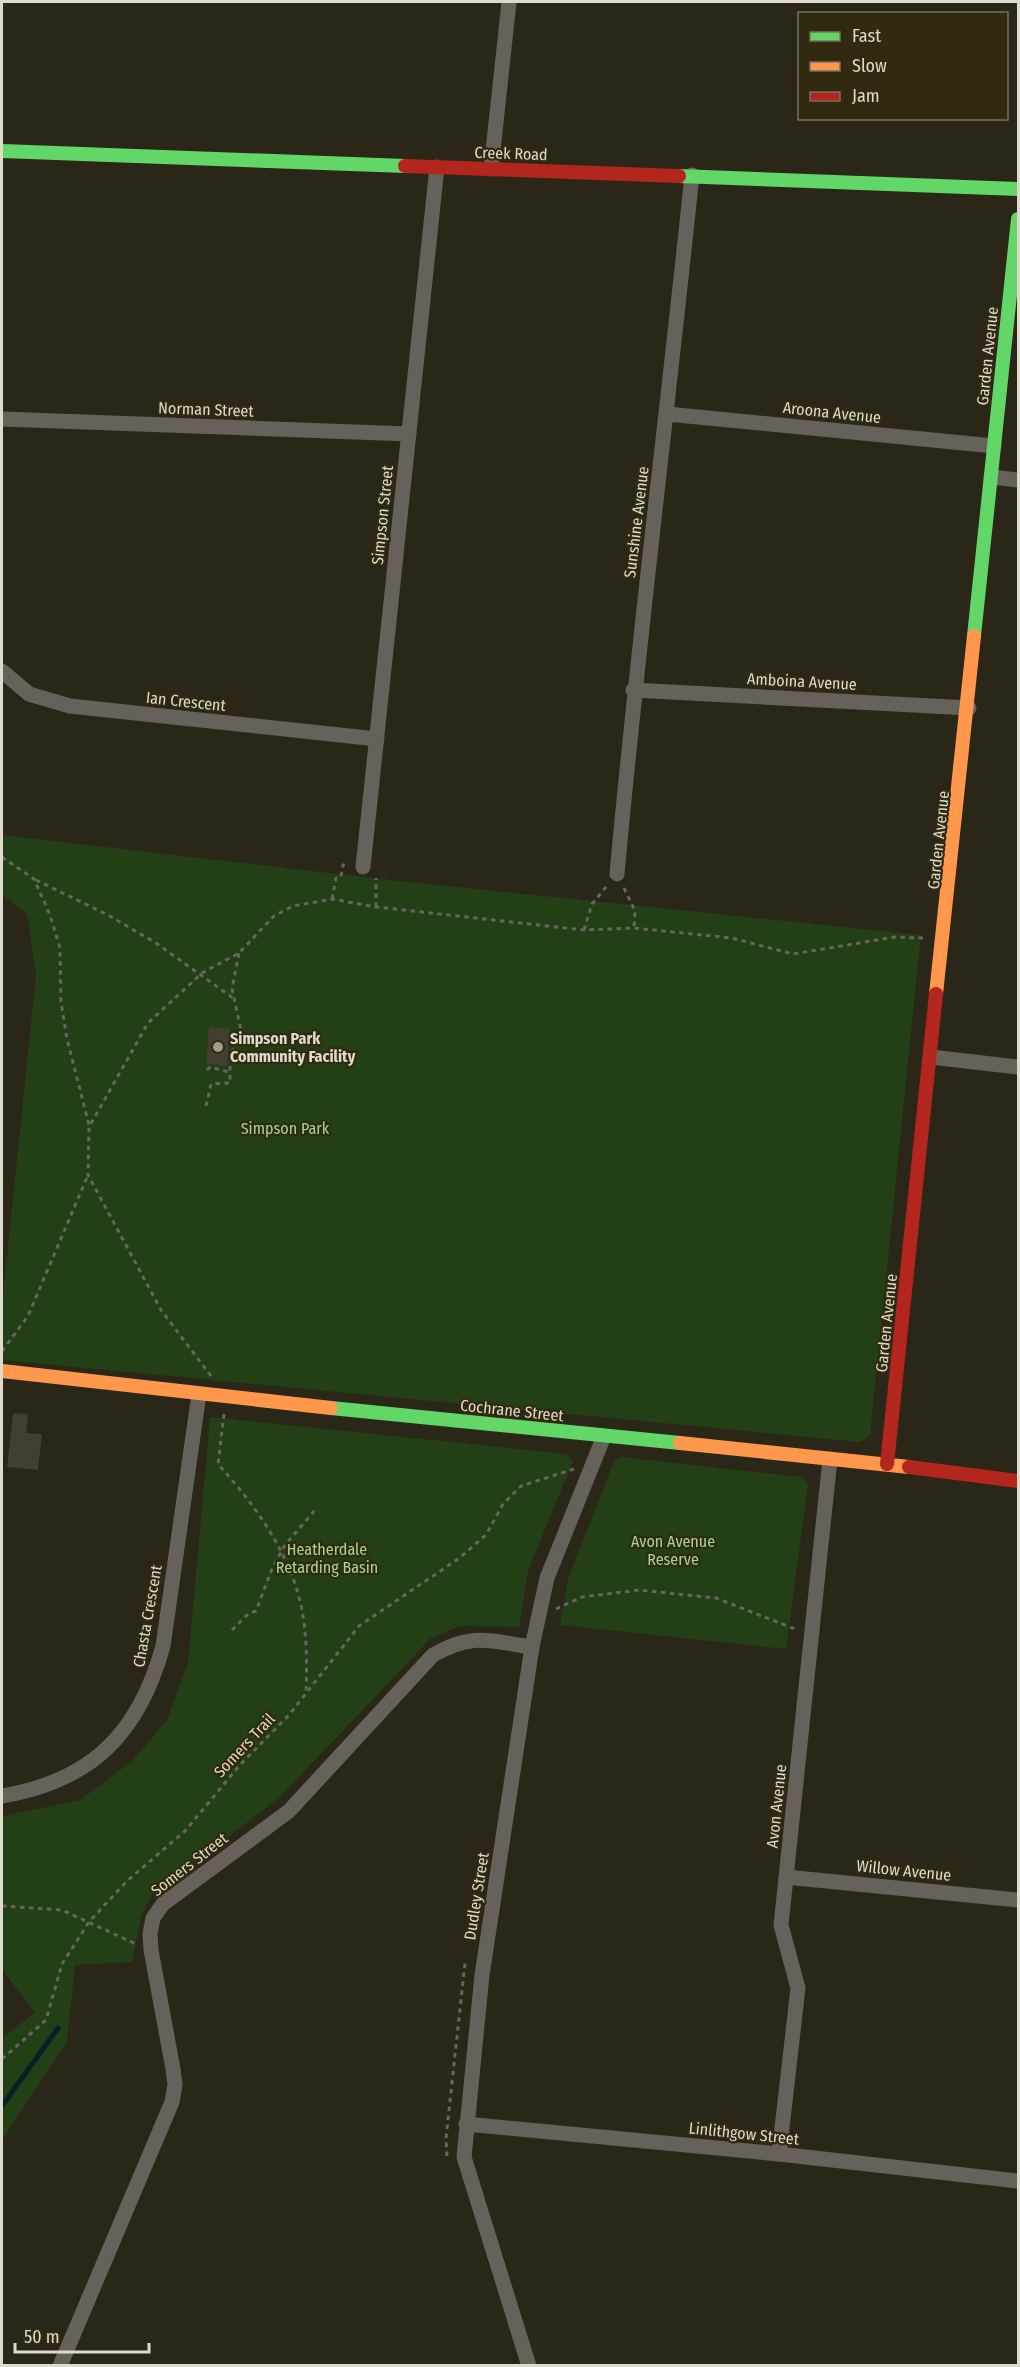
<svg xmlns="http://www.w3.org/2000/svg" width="1020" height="2367" font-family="'Fira Sans Condensed',sans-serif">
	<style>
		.green { fill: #233f16 }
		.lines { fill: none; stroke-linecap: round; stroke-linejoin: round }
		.stream { stroke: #091f26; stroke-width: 5 }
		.building { fill: #413e33 }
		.path { stroke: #68645e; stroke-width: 3; stroke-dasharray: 4.5 4.5; stroke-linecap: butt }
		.street { stroke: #66625b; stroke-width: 15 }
		.fast { stroke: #63d668; stroke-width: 14 }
		.slow { stroke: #ff974d; stroke-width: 14 }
		.jam { stroke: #b3261e; stroke-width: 14 }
		.poi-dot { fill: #a09c8d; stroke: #312a11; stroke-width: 2 }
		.labels { text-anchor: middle; stroke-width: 4.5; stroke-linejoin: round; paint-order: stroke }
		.street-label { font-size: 16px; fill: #dfdbcc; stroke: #312a11 }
		.poi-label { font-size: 16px; font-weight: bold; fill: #dfdbcc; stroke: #312a11; text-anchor: start }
		.park-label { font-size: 16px; fill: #a0d98d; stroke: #312a11 }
	</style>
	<rect width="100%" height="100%" fill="#2a2618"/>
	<!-- green -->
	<g class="green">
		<path d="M2,835L381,879L921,935L870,1435L860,1442L2,1360V1304L36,975L27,914L2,895Z"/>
		<path d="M210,1417L567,1454L573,1461L528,1571L519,1627L460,1626L431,1638L278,1799L152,1895L141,1916L132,1962L75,1965L67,2042L2,2140V2038L35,2013L2,1969V1816L80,1800L132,1761L167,1720L188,1663Z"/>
		<path d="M621,1457L801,1477L808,1484L786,1649L560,1625L568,1579L614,1461Z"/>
	</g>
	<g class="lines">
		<!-- stream -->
		<path class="stream" d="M2,2106L58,2028"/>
	</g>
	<!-- building -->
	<g class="building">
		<path d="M209,1027L230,1029L227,1066L206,1064Z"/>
		<path d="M13,1413L28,1414L26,1433L42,1434L38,1470L7,1467Z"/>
	</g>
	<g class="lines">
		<!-- path -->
		<g class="path">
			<path d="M2,857L34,879L50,915L60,948L61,1002L67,1039L89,1125"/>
			<path d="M36,880L108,915L156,943L233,998"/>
			<path d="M624,888L635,911L634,928"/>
			<path d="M332,899L336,878L341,877L343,865H348"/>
			<path d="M376,907V878"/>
			<path d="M584,930L592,904L607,886"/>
			<path d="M207,1070L210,1067L229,1072"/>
			<path d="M206,1106L211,1084L230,1083V1062L232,1051L239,1041L241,1030L232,989L239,953"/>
			<path d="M2,1351L28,1316L88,1175"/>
			<path d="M211,1376L161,1310L88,1175L89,1127L148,1023L202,973L239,953L274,916L293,906L332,899L376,907L584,930L634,928L732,938L793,954L895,937L924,938"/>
			<path d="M224,1414L218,1464C255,1505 291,1554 302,1610C307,1637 307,1666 306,1693"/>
			<path d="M556,1609L582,1597L639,1590L716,1598L795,1629"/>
			<path d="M232,1630L248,1614L256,1611L272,1569L285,1545L316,1509"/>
			<path d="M2,1906L62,1910L136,1944"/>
			<path d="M2,2059L46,2020L62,1964L89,1922L127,1881L185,1831L240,1765L289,1715L359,1626L458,1559L486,1535L503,1504L521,1486L574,1469"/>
			<path d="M447,2156L446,2138L465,1963"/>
		</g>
		<!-- street -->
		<g class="street">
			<path d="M491,169L509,2"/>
			<path d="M667,414L994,446"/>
			<path d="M2,419L409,434"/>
			<path d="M991,477L1018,480"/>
			<path d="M2,671L29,694L70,706L377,739"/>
			<path d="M633,690L969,708"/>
			<path d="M363,867L437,167"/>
			<path d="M617,874C638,641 668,408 692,175"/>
			<path d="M931,1057L1018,1067"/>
			<path d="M2,1796C92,1781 139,1733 163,1646L199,1394"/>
			<path d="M786,1877L1018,1900"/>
			<path d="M466,2124L779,2154L1018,2181"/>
			<path d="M779,2154L798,1988L781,1925L830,1459"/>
			<path d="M60,2366L172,2102L175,2085L173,2069L151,1950L150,1934L153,1918L163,1904L289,1811L433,1655C473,1632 489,1641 532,1647"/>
			<path d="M529,2366L464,2157L482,1975L532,1647L547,1578L604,1436"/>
		</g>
		<!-- fast -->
		<g class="fast">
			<path d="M2,151L405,166"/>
			<path d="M679,176L1018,189"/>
			<path d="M974,636L1018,219"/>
			<path d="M331,1408L680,1443"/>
		</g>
		<!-- slow -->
		<g class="slow">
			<path d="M936,994L974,636"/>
			<path d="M2,1371L331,1408"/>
			<path d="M680,1443L909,1467"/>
		</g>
		<!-- jam -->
		<g class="jam">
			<path d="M405,166L679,176"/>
			<path d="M887,1464L936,994"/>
			<path d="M909,1467L1018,1481"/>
		</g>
	</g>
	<!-- markers -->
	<circle class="poi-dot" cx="218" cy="1047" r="6"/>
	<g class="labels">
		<!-- street labels -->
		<g class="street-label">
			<text transform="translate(511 153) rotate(2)" y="6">Creek Road</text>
			<text transform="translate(987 356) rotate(-84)" y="6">Garden Avenue</text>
			<text transform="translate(206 409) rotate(2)" y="6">Norman Street</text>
			<text transform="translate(832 412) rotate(6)" y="6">Aroona Avenue</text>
			<text transform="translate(382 515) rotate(-84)" y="6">Simpson Street</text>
			<text transform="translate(636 522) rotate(-83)" y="6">Sunshine Avenue</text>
			<text transform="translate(802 681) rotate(3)" y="6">Amboina Avenue</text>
			<text transform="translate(186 701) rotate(6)" y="6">Ian Crescent</text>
			<text transform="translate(938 840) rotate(-84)" y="6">Garden Avenue</text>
			<text transform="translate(886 1323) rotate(-84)" y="6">Garden Avenue</text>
			<text transform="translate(512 1410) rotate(6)" y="6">Cochrane Street</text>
			<text transform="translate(147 1616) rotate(-80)" y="6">Chasta Crescent</text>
			<text transform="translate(244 1745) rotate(-47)" y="6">Somers Trail</text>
			<text transform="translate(776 1806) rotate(-84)" y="6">Avon Avenue</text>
			<text transform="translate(189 1864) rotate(-38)" y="6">Somers Street</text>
			<text transform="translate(904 1870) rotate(6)" y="6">Willow Avenue</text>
			<text transform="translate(476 1896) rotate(-81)" y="6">Dudley Street</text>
			<text transform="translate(744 2133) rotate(6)" y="6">Linlithgow Street</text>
		</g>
		<!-- poi labels -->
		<g class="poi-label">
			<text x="230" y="1044">Simpson Park<tspan x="230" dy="18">Community Facility</tspan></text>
		</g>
		<!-- park labels -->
		<g class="park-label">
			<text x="285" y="1134">Simpson Park</text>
			<text x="673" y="1547">Avon Avenue<tspan x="673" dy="18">Reserve</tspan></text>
			<text x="327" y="1555">Heatherdale<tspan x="327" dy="18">Retarding Basin</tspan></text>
		</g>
	</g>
	<!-- border -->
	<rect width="1020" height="2367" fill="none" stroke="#dfdbcc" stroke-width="6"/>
	<!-- legend -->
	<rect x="798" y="12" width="210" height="108" fill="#312a11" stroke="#77715c" stroke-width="1.5"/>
	<rect x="810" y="32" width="30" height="9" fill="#63d668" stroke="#77715c" stroke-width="1.5"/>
	<text x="852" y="42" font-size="18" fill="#dfdbcc">Fast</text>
	<rect x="810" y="62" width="30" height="9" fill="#ff974d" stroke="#77715c" stroke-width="1.5"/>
	<text x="852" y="72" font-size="18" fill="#dfdbcc">Slow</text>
	<rect x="810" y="92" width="30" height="9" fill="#b3261e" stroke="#77715c" stroke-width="1.5"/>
	<text x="852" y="102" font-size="18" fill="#dfdbcc">Jam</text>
	<!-- scale -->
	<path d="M15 2343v9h134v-9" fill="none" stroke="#dfdbcc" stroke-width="3"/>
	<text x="24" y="2343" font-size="18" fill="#dfdbcc" stroke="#312a11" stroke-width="4.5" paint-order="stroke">50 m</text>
</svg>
